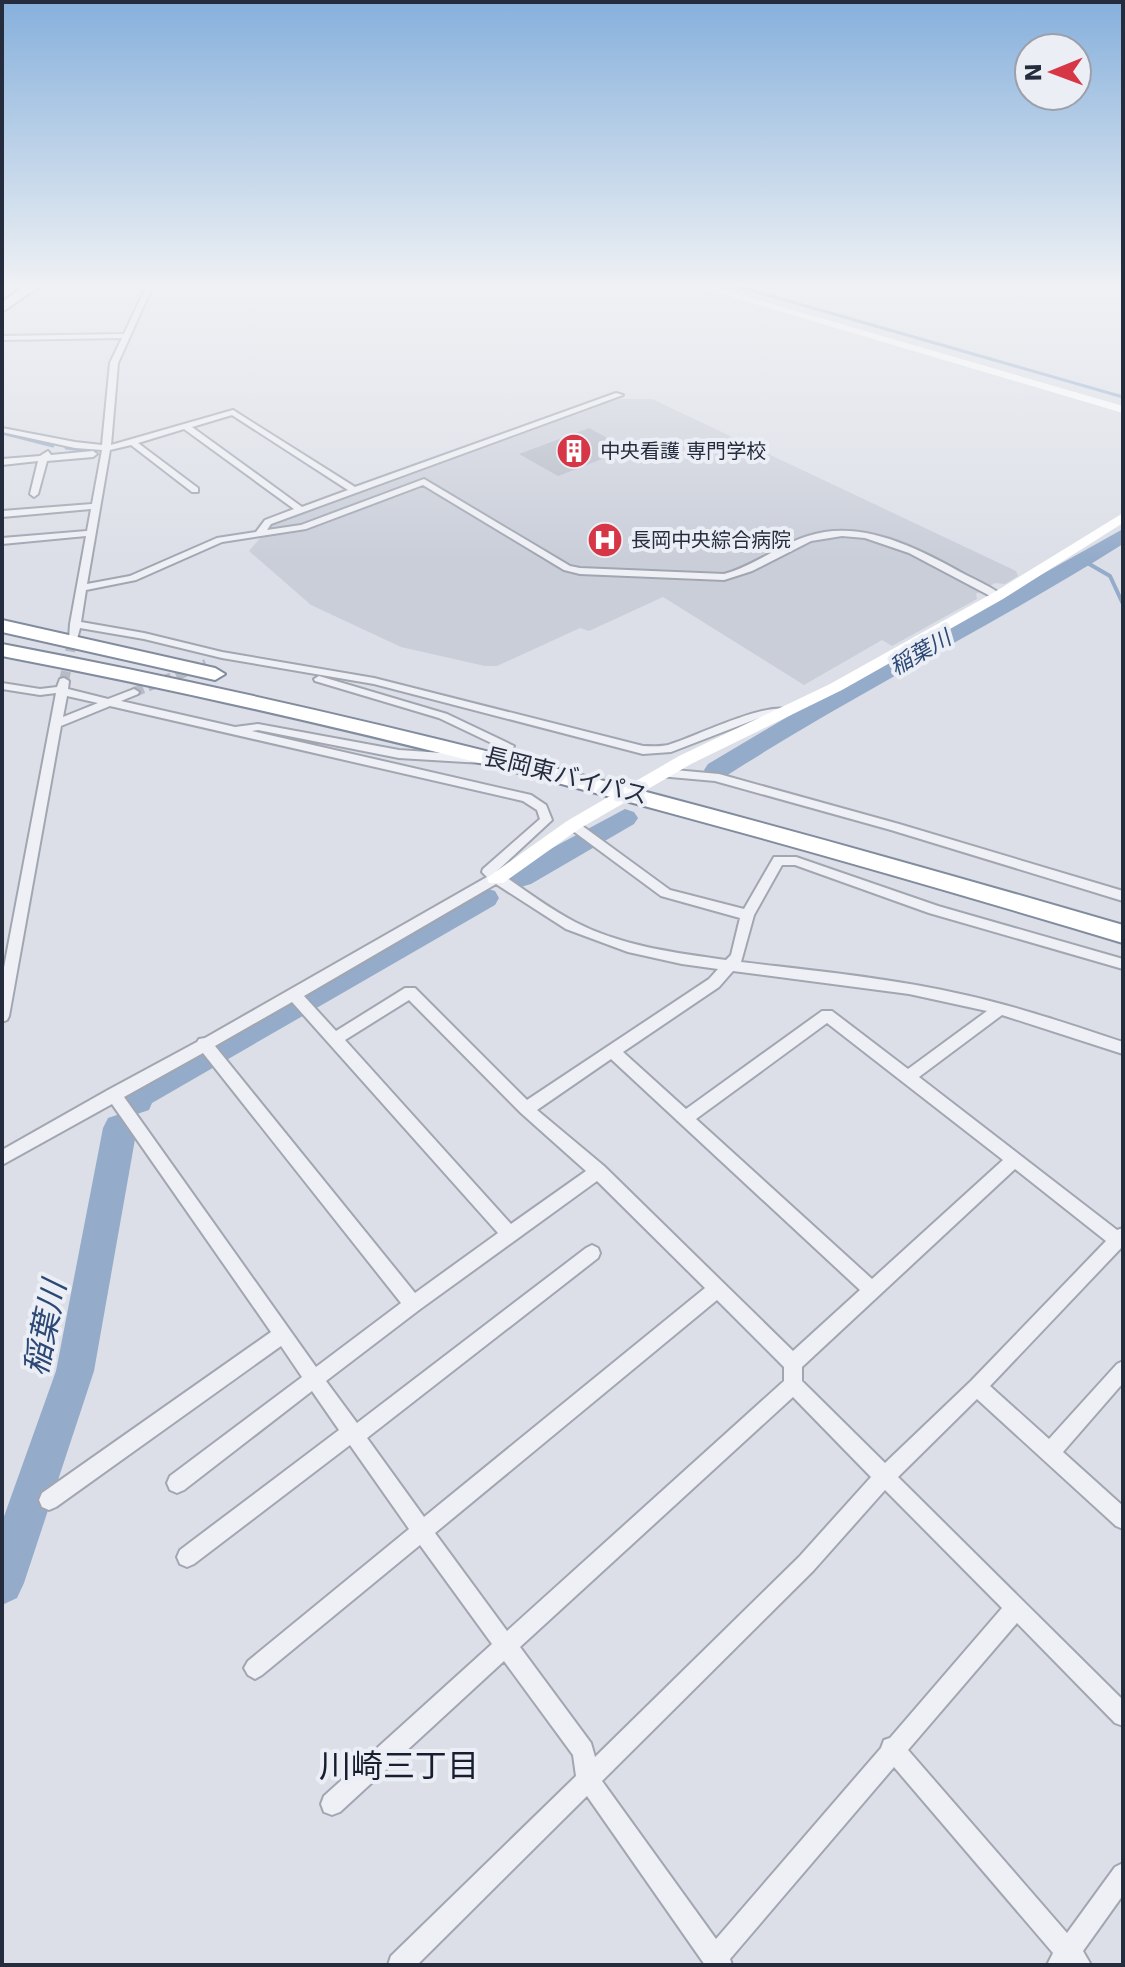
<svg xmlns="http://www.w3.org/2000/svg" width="1125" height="1967" font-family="'DejaVu Sans','Noto Sans JP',sans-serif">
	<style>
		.built { fill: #caced9 }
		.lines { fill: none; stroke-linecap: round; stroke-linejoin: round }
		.stream-far1 { stroke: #94abca; stroke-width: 3 }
		.stream { stroke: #94abca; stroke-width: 4 }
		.river { fill: #94abca; fill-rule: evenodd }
		.building { fill: #b3b8c4 }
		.street-tunnel { stroke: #b7bbc5; stroke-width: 10; stroke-dasharray: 10 5; stroke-linecap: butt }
		.street-casing { stroke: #a1a6b1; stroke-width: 4 }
		.highway-casing { stroke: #828c9f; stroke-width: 4 }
		.street { fill: #eef0f5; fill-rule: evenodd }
		.secondary { fill: #fff; fill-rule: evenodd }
		.highway { fill: #fff; fill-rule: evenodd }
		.labels { text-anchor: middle; stroke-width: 8; stroke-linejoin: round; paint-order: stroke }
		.far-poi-label { font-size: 20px; fill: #252c3e; stroke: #ebeef5; text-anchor: start }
		.far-water-label { font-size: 22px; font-style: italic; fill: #2c4874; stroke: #ebeef5 }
		.street-label { font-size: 24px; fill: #252c3e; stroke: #ebeef5 }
		.near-water-label { font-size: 32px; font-style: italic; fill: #2c4874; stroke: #ebeef5 }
		.near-neighbourhood-label { font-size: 32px; fill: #171e2f; stroke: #ebeef5 }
	</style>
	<rect width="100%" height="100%" fill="#dcdfe7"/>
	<!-- built -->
	<path class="built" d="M619,399H652L1016,571L1018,576L1005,584L995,583L976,594L977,599L892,646L882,640L804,685L663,597L589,631L580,628L497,666H485L401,647L311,605L249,551L273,523Z"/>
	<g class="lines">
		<!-- stream-far1 -->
		<g class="stream-far1">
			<path d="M726,283L1123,397"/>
			<path d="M2,285L104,283"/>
			<path d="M2,433L53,446"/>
			<path d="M66,448L81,450"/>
		</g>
		<!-- stream -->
		<path class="stream" d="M1084,561L1110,576L1123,604"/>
		<!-- river -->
		<g class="river">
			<path d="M1123,529V544C993,626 855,693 726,776H708L704,770L708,764L809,704Z"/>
			<path d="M625,809L634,812L638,818L634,824L531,884L521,887L511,884L507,877L511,870Z"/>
			<path d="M485,888L495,891L499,898L495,905L152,1103L149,1110L137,1114L125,1110L121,1101L130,1085Z"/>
			<path d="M120,1114L132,1118L137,1128L94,1371L24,1583L17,1598L2,1605V1522L56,1371L103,1128L108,1118Z"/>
		</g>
	</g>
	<!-- building -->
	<path class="building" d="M589,428L628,449L558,476L519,454Z"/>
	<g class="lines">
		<!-- street-tunnel -->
		<g class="street-tunnel">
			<path d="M64,681L73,637"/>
			<path d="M134,692L206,664"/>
		</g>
		<defs>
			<g id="street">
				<path d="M148,283H154L118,363L111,445L233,410L355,487L616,393L623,395L271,524L267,530L301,525L424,479L570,566L580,568L724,574C754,566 779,545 808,536C862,518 919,549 966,575C978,581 992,587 1003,596L994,598L909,553L865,538L842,536L811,541L752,571L724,580L580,574L564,570L423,485L306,529L222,542L136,580L86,590L81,622L144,633L222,652L374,678L643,746C651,746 660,747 668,745C693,738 771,698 792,711L786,714L759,718L671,752L643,754L374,684L222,658L144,639L80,628L77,639H69L70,624L86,536L2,544V538L87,531L91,509L2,517V511L92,504L102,450L75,448L2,432V428L75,442L102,445L110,363L122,338L2,340V336L124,334ZM232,415L348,490L302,507L192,427ZM184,429L294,509L265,520L256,532L217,538L130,576L87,584L110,450L131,445L192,492H198V488L138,443Z"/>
				<path d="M48,451L51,455L93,451L97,454L93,457L47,461L38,494L34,497L30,494L38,461L2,465V459L40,456Z"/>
				<path d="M319,676L447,714L514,746L512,749H504L439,718L315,681L314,679Z"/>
				<path d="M64,678L69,681L68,689L108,699L134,689L139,692L138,694L121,701L235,727L258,724L399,750L486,756V762L482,763L399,758L258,730L252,731L531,795L546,805L552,820L497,871C522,888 548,908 575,922C621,946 676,953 726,960L731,955L740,918L661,896L569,828L567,825L569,822H577L670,890L744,909L774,857H796L938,906L1123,959V969L929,913L795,865H782L754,915L741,962C816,971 891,978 965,995C1019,1007 1071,1025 1123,1042V1054L1002,1015L919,1077L1117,1230L1123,1228V1246L990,1386L1049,1439L1117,1364L1123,1361V1383L1063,1452L1123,1506V1529L1116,1526L977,1399L898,1477L1123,1700V1726L1115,1723L1017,1623L908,1750L1067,1933L1115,1867L1123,1863V1895L1083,1951L1091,1965H1047L1053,1953L894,1767L730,1959L732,1965H705L587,1796L417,1965H388L391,1956L576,1776L573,1755L504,1661L340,1812L332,1815L324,1812L321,1804L324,1796L492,1644L420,1545L262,1675L255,1679L248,1675L244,1668L248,1661L409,1529L350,1445L194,1564L187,1567L180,1564L177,1557L180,1550L339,1430L312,1391L184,1490L177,1493L170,1490L167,1483L170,1476L302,1377L281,1346L56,1507L49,1510L42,1507L39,1500L42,1493L271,1332L112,1104L2,1165V1150L108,1090L197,1042L199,1039L205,1038L487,877L482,872L483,869L540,819L537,810L523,801L110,706L61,726L9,1016L7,1020L2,1022V978L56,693L40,695L2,689V683L40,689L57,687L60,679ZM67,696L98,703L63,717ZM496,884L566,929L628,952L682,964L718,969L709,979L527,1100L415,988H405L336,1031L304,996ZM733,971L909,994L987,1011L908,1069L832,1011H822L686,1109L623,1052L719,987ZM409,1000L521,1113L586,1171L511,1224L345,1040ZM292,1002L498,1233L415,1293L215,1046ZM827,1023L1003,1160L872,1279L696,1119ZM203,1053L401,1303L316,1367L124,1097ZM611,1059L860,1290L793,1351L604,1166L537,1110ZM1015,1169L1106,1241L971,1381L885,1463L802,1381V1367ZM597,1181L705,1288L424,1517L367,1438L598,1258L600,1253L598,1248L592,1245L586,1248L357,1423L326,1381L419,1310ZM717,1300L784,1367V1381L507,1631L435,1533ZM793,1397L871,1477L799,1557L595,1757L591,1743L520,1647ZM885,1490L1002,1608L890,1738L884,1740L881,1748L716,1939L602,1781L813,1571Z"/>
				<path d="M663,769L719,774L899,824L1123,891V901L891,830L715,781L659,776V770Z"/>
			</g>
			<g id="highway">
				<path d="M29,283H44L2,312V302Z"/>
				<path d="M2,620L215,668L225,674L215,680L2,632Z"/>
				<path d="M2,644C381,716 752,817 1123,925V943C753,832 382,729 2,656Z"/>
			</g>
		</defs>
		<!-- street casing -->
		<use href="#street" class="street-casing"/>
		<!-- highway casing -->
		<use href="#highway" class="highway-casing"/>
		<!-- street -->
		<use href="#street" class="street"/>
		<!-- secondary -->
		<g class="secondary">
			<path d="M684,283H700L1123,406V413Z"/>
			<path d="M1123,513V523L1003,599L842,690L691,764L579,829L503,883H489L487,878L567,821L679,756L830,684L993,593Z"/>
		</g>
		<!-- highway -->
		<use href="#highway" class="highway"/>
	</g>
	<!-- sky -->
	<linearGradient id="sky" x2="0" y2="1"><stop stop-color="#86b0dc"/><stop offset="0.51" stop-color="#eff1f4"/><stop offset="1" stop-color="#eff1f4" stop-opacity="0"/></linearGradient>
	<rect width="1125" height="559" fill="url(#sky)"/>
	<!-- icons -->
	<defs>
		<symbol id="building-disc" viewBox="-11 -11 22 22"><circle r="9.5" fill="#d63645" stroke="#ebeef5"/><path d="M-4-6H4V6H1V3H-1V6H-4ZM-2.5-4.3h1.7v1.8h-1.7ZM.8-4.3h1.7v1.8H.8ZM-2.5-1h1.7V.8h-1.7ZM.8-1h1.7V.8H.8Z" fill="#fff"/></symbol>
		<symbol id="hospital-disc" viewBox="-11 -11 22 22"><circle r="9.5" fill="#d63645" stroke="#ebeef5"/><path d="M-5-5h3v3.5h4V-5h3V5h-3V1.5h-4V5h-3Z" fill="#fff"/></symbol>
	</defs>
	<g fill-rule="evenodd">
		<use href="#building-disc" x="554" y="431" width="40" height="40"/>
		<use href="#hospital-disc" x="585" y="520" width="40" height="40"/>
	</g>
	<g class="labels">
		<!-- far-poi labels -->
		<g class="far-poi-label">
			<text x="600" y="458">中央看護 専門学校</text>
			<text x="631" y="547">長岡中央綜合病院</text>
		</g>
		<!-- far-water labels -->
		<g class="far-water-label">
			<text transform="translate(920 652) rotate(-30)" y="8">稲葉川</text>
		</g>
		<!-- street labels -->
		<g class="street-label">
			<text transform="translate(566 776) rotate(14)" y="8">長岡東バイパス</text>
		</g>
		<!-- near-water labels -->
		<g class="near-water-label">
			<text transform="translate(45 1328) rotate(-78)" y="11">稲葉川</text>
		</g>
		<!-- near-neighbourhood labels -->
		<g class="near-neighbourhood-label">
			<text x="399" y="1777">川崎三丁目</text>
		</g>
	</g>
	<!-- border -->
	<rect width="1125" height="1967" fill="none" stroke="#252c3e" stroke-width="8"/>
	<!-- north arrow -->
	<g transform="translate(1053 72) rotate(269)"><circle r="38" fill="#ebeef5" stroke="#9ca0ac" stroke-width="2"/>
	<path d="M0-6L14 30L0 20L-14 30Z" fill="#d63645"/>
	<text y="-12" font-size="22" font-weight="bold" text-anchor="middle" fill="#252c3e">N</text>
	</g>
</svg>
